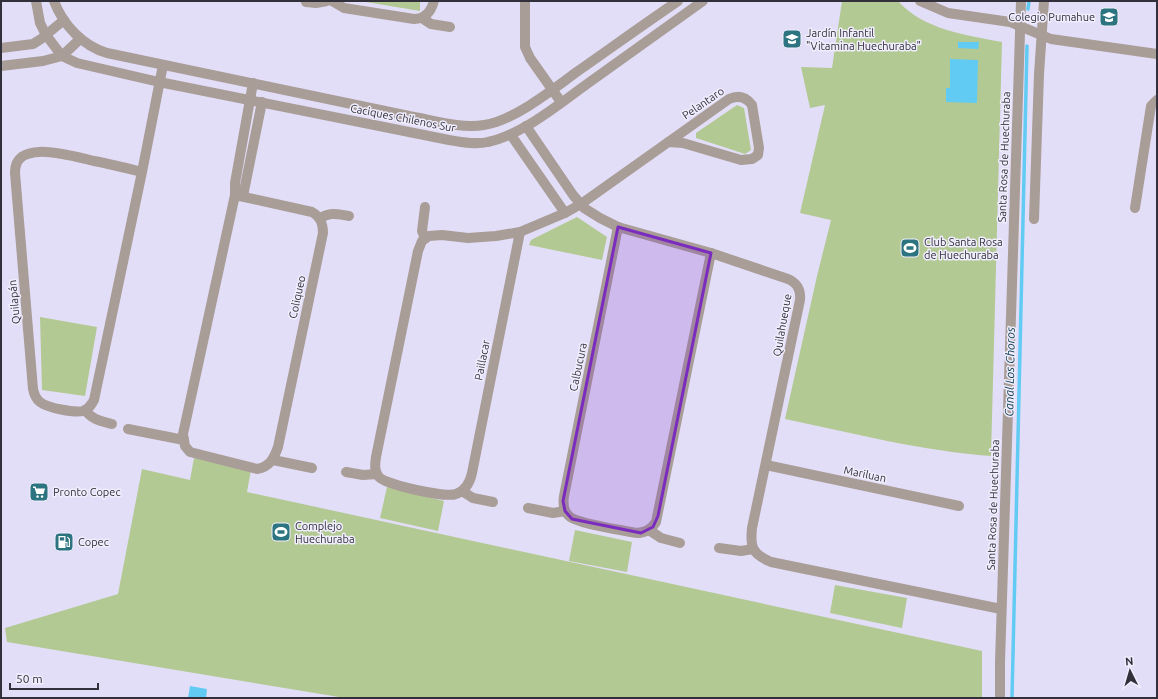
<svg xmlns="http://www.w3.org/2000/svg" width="1158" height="699" font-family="Ubuntu,sans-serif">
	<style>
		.green { fill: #b3c993 }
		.water { fill: #61cbf3 }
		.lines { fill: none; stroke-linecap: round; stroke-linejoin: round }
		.stream { stroke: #61cbf3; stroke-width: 3.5 }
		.minor { stroke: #a99d98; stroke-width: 10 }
		.marked { fill: #7b2cbf; fill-opacity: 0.2; stroke: #7b2cbf; stroke-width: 3; stroke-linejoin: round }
		.labels { text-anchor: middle; stroke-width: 3; stroke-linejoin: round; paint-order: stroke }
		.poi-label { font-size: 11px; fill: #32303a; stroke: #f0edfd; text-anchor: start }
		.street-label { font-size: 11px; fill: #32303a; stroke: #f0edfd }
		.water-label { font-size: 12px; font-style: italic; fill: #124152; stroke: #f0edfd }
	</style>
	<rect width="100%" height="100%" fill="#e3def8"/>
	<!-- green -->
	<g class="green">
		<path d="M360,1H420V11Z"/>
		<path d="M842,1H898C924,30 966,35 1002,42L991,456C921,451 853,433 785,419L817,276L831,220L800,213L825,105L810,108L801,67L832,68Z"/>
		<path d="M737,105L744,108L751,150L745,154L696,138V133Z"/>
		<path d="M577,217L607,237L602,260L529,245L531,240Z"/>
		<path d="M40,317L97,327L85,396L42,390Z"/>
		<path d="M194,458L251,470L247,492L982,651V698H345L7,642L5,628L118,594L142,469L190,480Z"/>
		<path d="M387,487L444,501L438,531L380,518Z"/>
		<path d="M575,530L632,542L627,572L569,561Z"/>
		<path d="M835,585L907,598L902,628L830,613Z"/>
	</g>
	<!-- water -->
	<g class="water">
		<path d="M958,42H979L978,49L958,48Z"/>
		<path d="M950,59L978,60L977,103L946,102V88H950Z"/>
		<path d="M190,686L207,689L206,698H188Z"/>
	</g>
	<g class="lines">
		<!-- stream -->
		<g class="stream">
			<path d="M1028,9L1029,1"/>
			<path d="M1012,698L1027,46"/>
		</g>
		<!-- minor -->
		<g class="minor">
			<path d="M36,1L40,23L46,35L62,56L77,63L159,82L449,140C461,142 475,145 488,142C522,135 559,104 587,84C626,56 664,29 703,1"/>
			<path d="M54,1C63,25 83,46 107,53L409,116C433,120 460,129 484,125C513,121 554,89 578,71C611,48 644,24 678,1"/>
			<path d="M332,1L344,8L414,19C425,19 431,12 434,1"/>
			<path d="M525,1V47L530,58L561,102"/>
			<path d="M920,1L948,13L1010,22L1051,39L1157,54"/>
			<path d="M306,2L316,3L327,1"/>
			<path d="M422,18L431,24L450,27"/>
			<path d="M1,48L33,44L41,39L64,20"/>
			<path d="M1,66L43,61L62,56L80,39"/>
			<path d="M526,126L573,195L584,208L600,218L618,227L711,253L788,279C797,283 801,289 800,300L752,528C750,547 752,554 771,562L1001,609"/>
			<path d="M511,135L565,213"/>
			<path d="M142,172C126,168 110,164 94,161C74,157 14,137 15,173L33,389C34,394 36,399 40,402C47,408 75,413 83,411C89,409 91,405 94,400L142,172L163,65"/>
			<path d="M235,195L312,212C321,217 323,224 323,233L278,447C274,458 270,467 257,469L190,452L185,446L183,434L235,195V183L253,83"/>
			<path d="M243,196L262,102"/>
			<path d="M1135,208L1151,106L1157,100"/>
			<path d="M320,218C332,212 336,214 349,216"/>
			<path d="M1034,219L1039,74L1044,1"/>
			<path d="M618,227L564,496C563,503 563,511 569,516C577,524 623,530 636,533C645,533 651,530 656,522L711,253"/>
			<path d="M520,232L472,473C470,482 465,491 456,494C446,498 386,485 379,477C374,471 375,464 376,457L418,251L422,241L429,236L442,235L468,238L496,236L520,232L565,213L581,204L729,99C738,95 746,97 752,105L759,148L758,155L752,159L741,160L683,143L668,142"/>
			<path d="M425,238L422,231L425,207"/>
			<path d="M85,410C92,420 101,421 112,424"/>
			<path d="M128,429L184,440"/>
			<path d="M273,460L312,468"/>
			<path d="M766,465L959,506"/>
			<path d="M346,472L363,475L377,474"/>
			<path d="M462,491L473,498L493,502"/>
			<path d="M528,508L553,513L565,511"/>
			<path d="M649,530L661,538L680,543"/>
			<path d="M719,548L741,551L753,549"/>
			<path d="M1000,698V662L1021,1"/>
		</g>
	</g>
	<!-- marked area -->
	<path class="marked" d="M618,227L711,253L658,516L653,527L641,533L572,519L565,511L563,501Z"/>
	<!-- icons -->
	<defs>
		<symbol id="school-square" viewBox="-11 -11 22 22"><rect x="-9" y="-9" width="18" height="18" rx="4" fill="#2c747f" stroke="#f0edfd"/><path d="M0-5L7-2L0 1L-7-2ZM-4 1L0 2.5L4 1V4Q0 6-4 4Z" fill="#fff"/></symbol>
		<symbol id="stadium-square" viewBox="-11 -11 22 22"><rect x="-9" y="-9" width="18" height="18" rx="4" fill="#2c747f" stroke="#f0edfd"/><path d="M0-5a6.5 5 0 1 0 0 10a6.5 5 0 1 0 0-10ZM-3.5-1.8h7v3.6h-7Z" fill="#fff"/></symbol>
		<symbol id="supermarket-square" viewBox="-11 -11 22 22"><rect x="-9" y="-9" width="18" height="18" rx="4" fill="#2c747f" stroke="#f0edfd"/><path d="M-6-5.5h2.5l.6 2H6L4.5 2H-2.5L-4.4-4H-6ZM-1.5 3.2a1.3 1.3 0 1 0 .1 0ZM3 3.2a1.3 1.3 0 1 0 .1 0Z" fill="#fff"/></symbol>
		<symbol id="fuel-square" viewBox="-11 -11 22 22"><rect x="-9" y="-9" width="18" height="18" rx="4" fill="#2c747f" stroke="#f0edfd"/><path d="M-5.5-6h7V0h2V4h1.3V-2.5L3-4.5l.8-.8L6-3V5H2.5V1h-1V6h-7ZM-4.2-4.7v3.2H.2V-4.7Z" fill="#fff"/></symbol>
	</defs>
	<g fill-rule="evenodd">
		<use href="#school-square" x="1098" y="6" width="22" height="22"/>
		<use href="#school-square" x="781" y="28" width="22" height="22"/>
		<use href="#stadium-square" x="899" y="237" width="22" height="22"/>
		<use href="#supermarket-square" x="28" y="481" width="22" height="22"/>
		<use href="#stadium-square" x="270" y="521" width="22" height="22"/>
		<use href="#fuel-square" x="53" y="531" width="22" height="22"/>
	</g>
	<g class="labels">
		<!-- poi labels -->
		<g class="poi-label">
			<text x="1095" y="21" text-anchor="end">Colegio Pumahue</text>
			<text x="806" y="37">Jardín Infantil<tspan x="806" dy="13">"Vitamina Huechuraba"</tspan></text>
			<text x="924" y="246">Club Santa Rosa<tspan x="924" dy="13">de Huechuraba</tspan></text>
			<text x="53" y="496">Pronto Copec</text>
			<text x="295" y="530">Complejo<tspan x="295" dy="13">Huechuraba</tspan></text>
			<text x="78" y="546">Copec</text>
		</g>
		<!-- street labels -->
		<g class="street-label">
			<text transform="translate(703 103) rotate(-34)" y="4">Pelantaro</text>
			<text transform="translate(403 118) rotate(11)" y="4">Caciques Chilenos Sur</text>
			<text transform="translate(1004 157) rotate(-88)" y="4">Santa Rosa de Huechuraba</text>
			<text transform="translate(297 297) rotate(-78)" y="4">Coliqueo</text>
			<text transform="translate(14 302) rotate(-95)" y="4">Quilapán</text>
			<text transform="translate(782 325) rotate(-80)" y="4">Quilahueque</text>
			<text transform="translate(482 360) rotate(-79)" y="4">Paillacar</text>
			<text transform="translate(578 367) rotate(-78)" y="4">Calbucura</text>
			<text transform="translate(865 474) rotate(12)" y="4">Mariluan</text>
			<text transform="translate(993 505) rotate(-88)" y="4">Santa Rosa de Huechuraba</text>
		</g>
		<!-- water labels -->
		<g class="water-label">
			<text transform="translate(1010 372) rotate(-89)" y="4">Canal Los Choros</text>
		</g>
	</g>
	<!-- border -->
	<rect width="1158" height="699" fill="none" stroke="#32303a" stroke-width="4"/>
	<!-- north arrow -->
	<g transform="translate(1130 671) rotate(355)" stroke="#f0edfd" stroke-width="3" paint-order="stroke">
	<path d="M0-3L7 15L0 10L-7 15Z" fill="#32303a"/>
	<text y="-6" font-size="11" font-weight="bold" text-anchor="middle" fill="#32303a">N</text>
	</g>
	<!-- scale -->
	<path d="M10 683v6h88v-6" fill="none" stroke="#32303a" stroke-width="2"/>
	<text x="16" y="683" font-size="12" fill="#32303a" stroke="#f0edfd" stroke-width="3" paint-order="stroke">50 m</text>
</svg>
